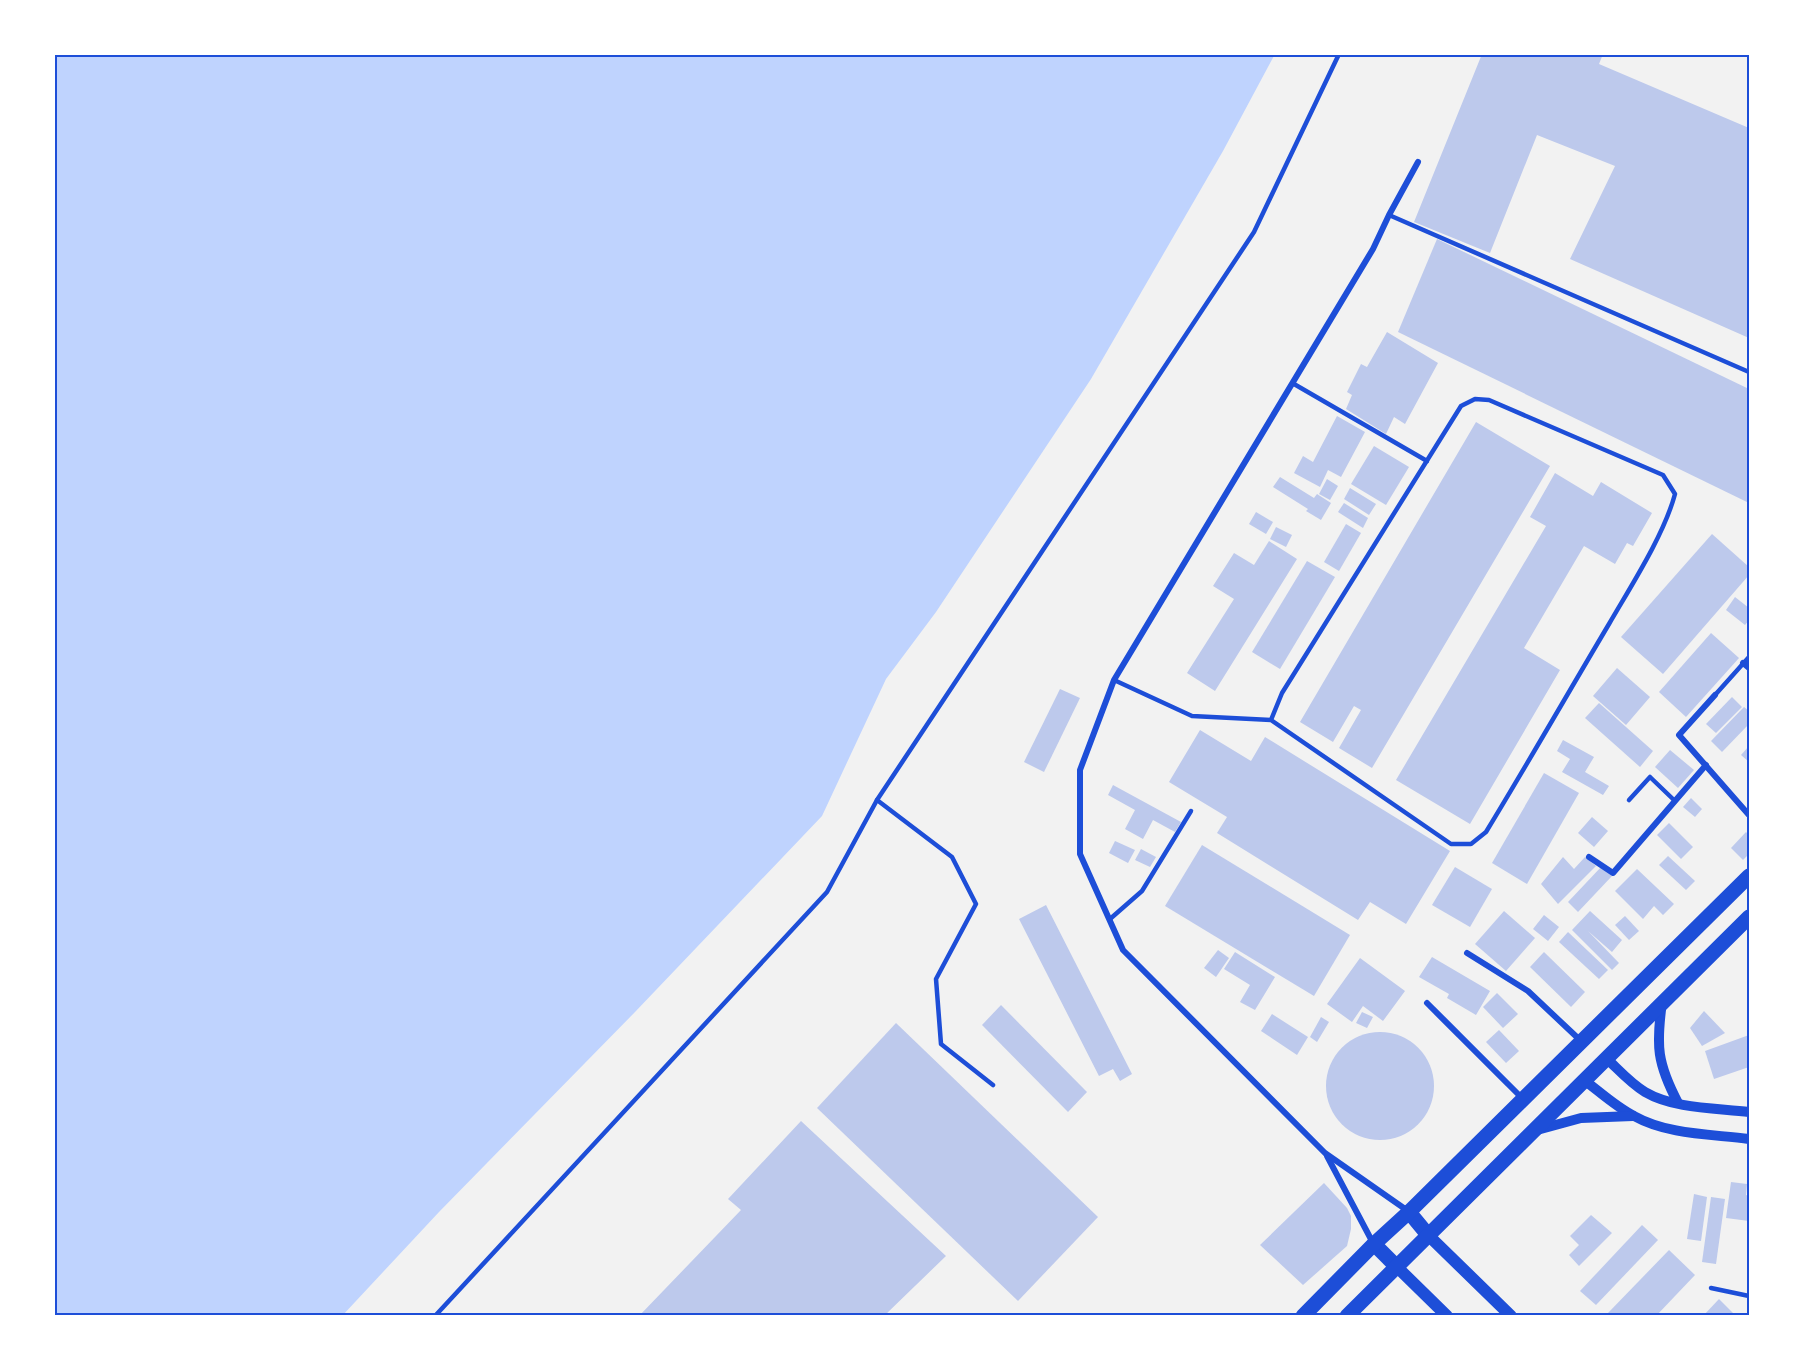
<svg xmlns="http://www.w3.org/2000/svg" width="1803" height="1370" font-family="'IBM Plex Sans',sans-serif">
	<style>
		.water { fill: #bfd3fe }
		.building { fill: #bdc9ec }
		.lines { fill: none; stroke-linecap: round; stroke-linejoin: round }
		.service { stroke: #1d4ed8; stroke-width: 4.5 }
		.minor { stroke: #1d4ed8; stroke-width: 6 }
		.tertiary { stroke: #1d4ed8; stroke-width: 10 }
		.secondary { stroke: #1d4ed8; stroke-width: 12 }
		.primary { stroke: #1d4ed8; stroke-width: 15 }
		.neatline { fill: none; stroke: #1d4ed8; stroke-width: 2 }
	</style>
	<rect width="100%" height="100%" fill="#f2f2f2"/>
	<!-- water -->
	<path class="water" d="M54,54H1275L1223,151L1091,379L936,612L886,679L822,816L635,1012L439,1212L342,1316H54Z"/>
	<!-- building -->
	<g class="building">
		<path d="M1482,54H1603L1599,64L1749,128V338L1570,259L1615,166L1537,135L1490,253L1414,222Z"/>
		<path d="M1437,239L1749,389V503L1398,332Z"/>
		<path d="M1387,332L1438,363L1405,424L1394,417L1386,434L1346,409L1352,395L1347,392L1361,364L1367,367Z"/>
		<path d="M1337,416L1365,432L1341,477L1328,470L1320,487L1294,473L1303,456L1313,462Z"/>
		<path d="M1476,422L1550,466L1372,768L1339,748L1361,710L1354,706L1333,742L1300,722Z"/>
		<path d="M1374,446L1409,467L1386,505L1351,484Z"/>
		<path d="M1555,473L1593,496L1601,482L1652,513L1633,546L1627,543L1615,564L1584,546L1524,648L1560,670L1470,824L1396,780L1546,526L1530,517Z"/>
		<path d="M1280,477L1314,498L1317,494L1331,503L1321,520L1306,511L1308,509L1273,487Z"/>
		<path d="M1327,479L1338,486L1330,500L1319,494Z"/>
		<path d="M1350,488L1376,504L1369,515L1344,499Z"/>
		<path d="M1344,503L1368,518L1363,528L1338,512Z"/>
		<path d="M1256,512L1273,522L1266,534L1249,524Z"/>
		<path d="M1346,524L1361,533L1339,571L1324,562Z"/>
		<path d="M1276,527L1292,535L1286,547L1270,539Z"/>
		<path d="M1712,534L1749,567V575L1663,674L1621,637Z"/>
		<path d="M1269,541L1297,559L1215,691L1187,673L1234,599L1213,586L1234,553L1254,565Z"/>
		<path d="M1307,561L1335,577L1280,669L1252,652Z"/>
		<path d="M1735,597L1749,608V620L1745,625L1726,610Z"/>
		<path d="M1711,633L1739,658L1686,717L1659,692Z"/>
		<path d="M1617,668L1650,697L1626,725L1593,696Z"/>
		<path d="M1060,689L1080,698L1044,772L1024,762Z"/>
		<path d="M1732,697L1742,707L1716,733L1706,724Z"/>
		<path d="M1599,703L1653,751L1640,767L1585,718Z"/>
		<path d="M1744,707L1749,711V724L1722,752L1711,741Z"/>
		<path d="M1200,730L1251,761L1265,737L1450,851L1406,924L1370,902L1358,920L1217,833L1227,817L1169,782Z"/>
		<path d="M1563,740L1594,757L1585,772L1609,786L1603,795L1562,772L1570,759L1557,751Z"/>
		<path d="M1749,746V762L1741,755Z"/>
		<path d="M1670,750L1694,770L1678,788L1655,767Z"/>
		<path d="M1544,773L1579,793L1527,884L1492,863Z"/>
		<path d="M1113,785L1181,822L1175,832L1153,820L1143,839L1125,829L1135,810L1108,795Z"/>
		<path d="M1691,798L1702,809L1695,817L1683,807Z"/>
		<path d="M1592,817L1608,831L1594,847L1578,833Z"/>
		<path d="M1669,823L1693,847L1681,859L1657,835Z"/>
		<path d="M1746,832L1749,835V854L1743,860L1731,848Z"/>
		<path d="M1115,841L1135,850L1128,863L1109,853Z"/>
		<path d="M1202,845L1350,935L1314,996L1165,906Z"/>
		<path d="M1141,849L1156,857L1150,867L1135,860Z"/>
		<path d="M1668,856L1695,881L1686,890L1659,865Z"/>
		<path d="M1563,857L1574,869L1585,857L1596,866L1558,904L1541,884Z"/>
		<path d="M1602,866L1612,876L1578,912L1568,902Z"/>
		<path d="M1455,867L1492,889L1470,927L1432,905Z"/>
		<path d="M1637,869L1674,904L1663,915L1654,906L1643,919L1615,891Z"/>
		<path d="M1046,905L1132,1074L1120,1081L1113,1069L1099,1076L1019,919Z"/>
		<path d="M1504,911L1535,938L1506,971L1475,944Z"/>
		<path d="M1590,911L1622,940L1612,952L1588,931L1619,963L1612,970L1572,930Z"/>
		<path d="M1544,915L1559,927L1548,941L1533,929Z"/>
		<path d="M1625,916L1639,931L1629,940L1615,925Z"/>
		<path d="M1568,932L1608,970L1599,979L1559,942Z"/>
		<path d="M1218,950L1229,958L1216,977L1204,968Z"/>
		<path d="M1235,952L1275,977L1255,1010L1240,1002L1250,985L1224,969Z"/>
		<path d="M1544,952L1585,992L1571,1007L1530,967Z"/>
		<path d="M1432,957L1490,991L1476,1015L1447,998L1449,994L1419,977Z"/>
		<path d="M1360,958L1405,991L1383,1021L1363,1006L1352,1022L1327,1004Z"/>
		<path d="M1497,993L1518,1014L1503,1028L1483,1007Z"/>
		<path d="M1001,1005L1087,1092L1068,1112L982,1025Z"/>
		<path d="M1704,1011L1725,1033L1702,1046L1690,1028Z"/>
		<path d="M1362,1012L1373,1017L1367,1028L1356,1023Z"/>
		<path d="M1272,1014L1308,1037L1297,1055L1261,1031Z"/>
		<path d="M1321,1017L1329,1022L1317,1042L1310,1037Z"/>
		<path d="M896,1023L1098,1217L1018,1301L817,1108Z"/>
		<path d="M1499,1030L1519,1051L1506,1063L1486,1042Z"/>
		<circle cx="1380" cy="1086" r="54"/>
		<path d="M1749,1035V1067L1714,1079L1705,1051Z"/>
		<path d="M801,1121L946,1256L884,1316H639L741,1210L728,1199Z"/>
		<path d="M1731,1182L1747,1184L1746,1195L1749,1196V1221L1726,1218Z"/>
		<path d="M1324,1183L1347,1208L1351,1216V1229L1347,1246L1303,1285L1260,1245Z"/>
		<path d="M1694,1194L1707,1197L1701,1241L1687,1239Z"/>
		<path d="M1711,1197L1725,1199L1716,1264L1702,1262Z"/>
		<path d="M1591,1215L1612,1233L1579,1266L1569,1255L1579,1245L1570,1236Z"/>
		<path d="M1642,1225L1658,1240L1596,1305L1580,1291Z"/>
		<path d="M1669,1250L1695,1275L1656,1316H1611L1608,1313Z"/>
		<path d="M1719,1299L1733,1313L1730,1316H1703Z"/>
	</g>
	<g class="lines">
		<!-- service -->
		<g class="service">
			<path d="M1389,215L1749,372"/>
			<path d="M1294,384L1427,461"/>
			<path d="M1114,680L1192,716L1271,720L1282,693L1461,406L1475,399L1489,400L1663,475L1675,494C1664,535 1631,586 1609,624C1568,693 1528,763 1486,832L1471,844H1451L1271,720"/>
			<path d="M1715,695L1749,657"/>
			<path d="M877,800L952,857L976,904L936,979L941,1044L993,1085"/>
			<path d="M1629,800L1650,777L1675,801"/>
			<path d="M1110,919L1142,891L1191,811"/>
			<path d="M1711,1288L1749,1296"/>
			<path d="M435,1316L827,892L877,800L1254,232L1339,54"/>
		</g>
		<!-- minor -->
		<g class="minor">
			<path d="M1743,663L1749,668"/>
			<path d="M1715,695L1679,735L1749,815"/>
			<path d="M1589,857L1613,873L1706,765"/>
			<path d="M1467,953L1528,991L1581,1041"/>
			<path d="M1427,1003L1523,1099"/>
			<path d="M1327,1156L1373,1243"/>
			<path d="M1408,1211L1325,1153L1123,950L1080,854V770L1114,680L1373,249L1389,215L1418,162"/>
		</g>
		<!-- tertiary -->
		<g class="tertiary">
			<path d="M1662,1002C1656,1046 1657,1063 1678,1103"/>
			<path d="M1606,1058C1618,1069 1630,1083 1645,1092C1674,1109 1716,1108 1749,1112"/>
			<path d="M1584,1080C1600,1092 1616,1107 1634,1116C1668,1135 1711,1134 1749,1139"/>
			<path d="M1537,1130L1581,1118L1633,1116"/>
		</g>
		<!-- secondary -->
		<g class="secondary">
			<path d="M1428,1235L1511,1316"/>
			<path d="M1397,1267L1447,1316"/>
		</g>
		<!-- primary -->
		<g class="primary">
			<path d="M1409,1212L1428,1235"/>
			<path d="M1374,1244L1397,1267"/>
			<path d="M1303,1316L1374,1244L1409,1212L1749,876"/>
			<path d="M1347,1316L1749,917"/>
		</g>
	</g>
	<!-- border -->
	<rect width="1803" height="1370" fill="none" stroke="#ffffff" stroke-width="111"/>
	<rect x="56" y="56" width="1692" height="1258" class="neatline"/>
</svg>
